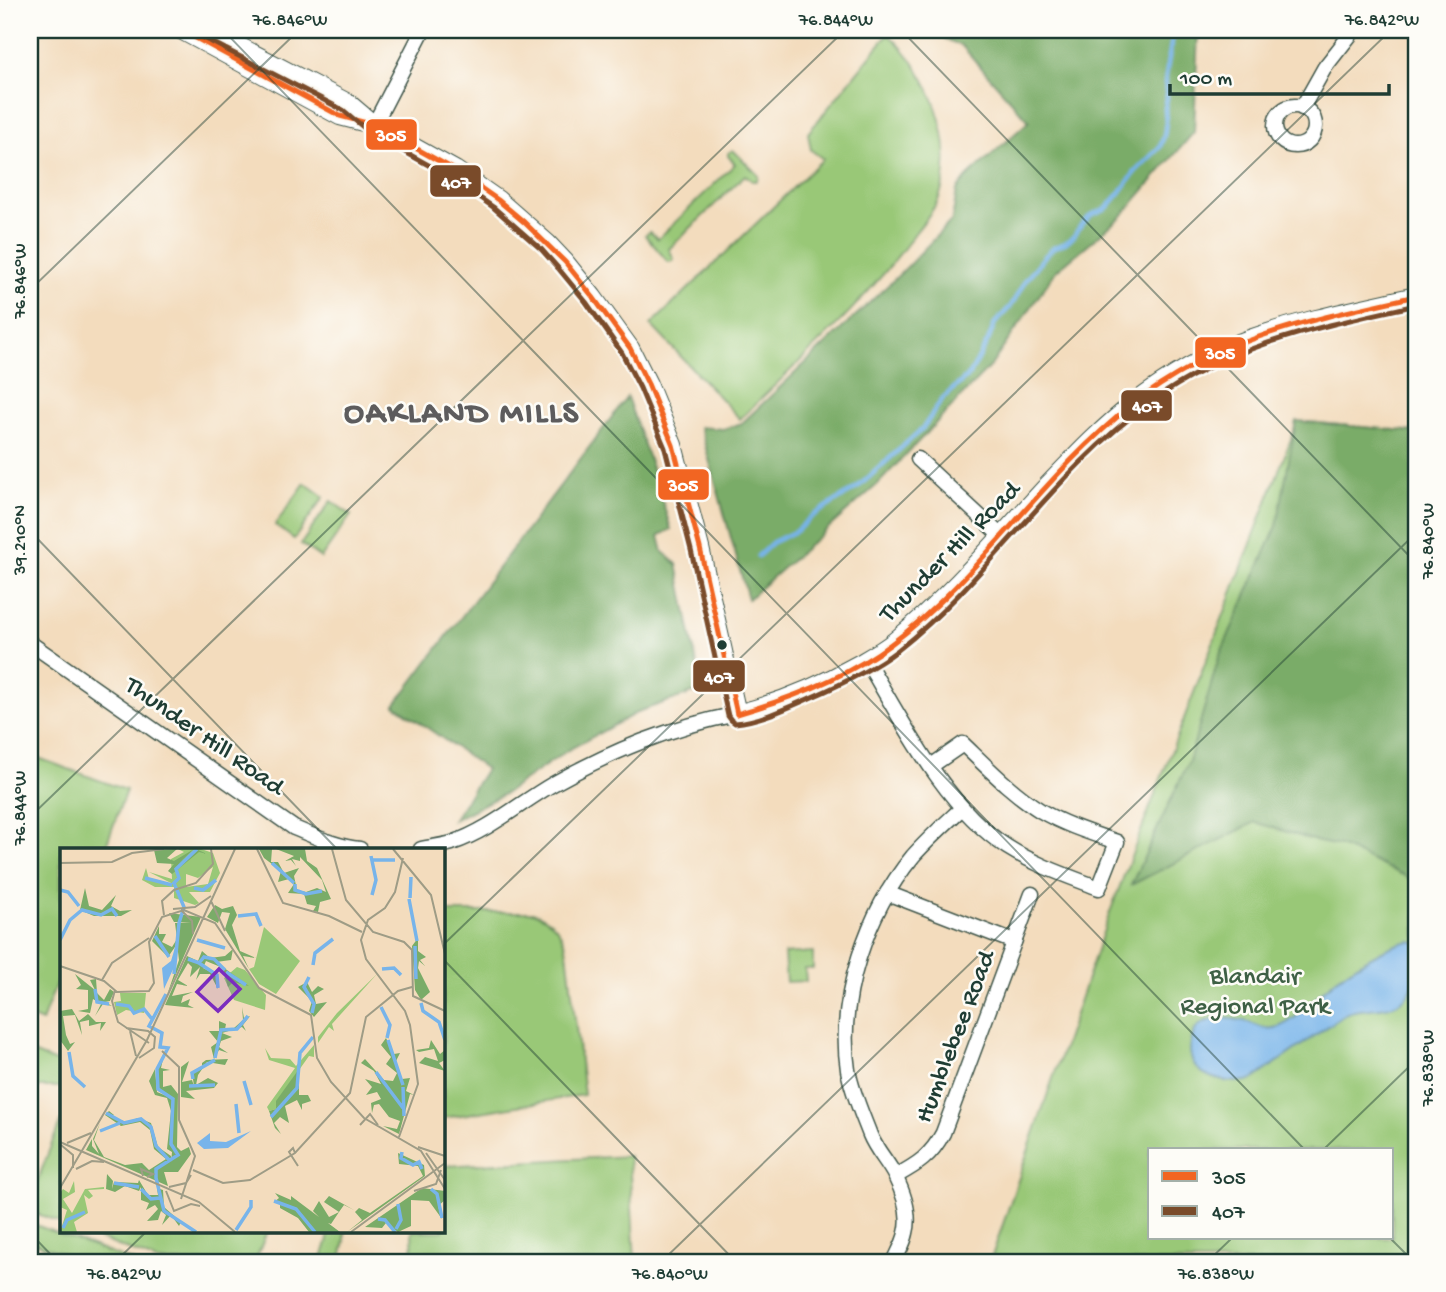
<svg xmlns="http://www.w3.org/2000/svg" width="1446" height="1292" font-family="'Gochi Hand',sans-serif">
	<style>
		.green { fill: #99c877; stroke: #5c8256; stroke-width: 2; fill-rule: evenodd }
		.forest { fill: #7aac68; stroke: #4c744e; stroke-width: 2 }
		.water { fill: #77b4ea; stroke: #4b788f; stroke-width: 2 }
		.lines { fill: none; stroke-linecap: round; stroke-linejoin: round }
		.stream { stroke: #77b4ea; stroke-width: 4.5 }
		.minor-casing { stroke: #3f5549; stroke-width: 17 }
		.tertiary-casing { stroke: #3f5549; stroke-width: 20 }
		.minor { stroke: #fff; stroke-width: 14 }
		.tertiary { stroke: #fff; stroke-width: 18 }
		.bus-1-casing { stroke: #fdfcf7; stroke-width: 10 }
		.bus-2-casing { stroke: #fdfcf7; stroke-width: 10 }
		.bus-1 { stroke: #f26522; stroke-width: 5 }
		.bus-2 { stroke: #7a4b2a; stroke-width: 5 }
		.ticks { fill: none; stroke: #1f3d34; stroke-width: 2; stroke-opacity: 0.45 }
		.bus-dot { fill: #1f3d34; stroke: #fdfcf7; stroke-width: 2.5 }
		.labels { text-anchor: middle; stroke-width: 5; stroke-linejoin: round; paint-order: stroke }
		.street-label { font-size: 26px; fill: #1f3d34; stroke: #fdfcf7 }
		.park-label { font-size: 26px; fill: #3e6045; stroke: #fdfcf7 }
		.district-label { font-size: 33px; font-weight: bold; letter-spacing: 2px; fill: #5d5c5d; stroke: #fdfcf7 }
		.inset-river { fill: none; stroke: #77b4ea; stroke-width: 3.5 }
		.inset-road { fill: none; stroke: #9e9c86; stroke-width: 2 }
		.view { fill: #7b2cbf; fill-opacity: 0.15; stroke: #7b2cbf; stroke-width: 3.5 }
		.inset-edge { fill: none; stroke: #1f3d34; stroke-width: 3.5 }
		.line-badge { stroke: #fdfcf7; stroke-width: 2.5 }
		.badge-label { font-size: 19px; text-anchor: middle; font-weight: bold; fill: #fff }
		.neatline { fill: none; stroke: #1f3d34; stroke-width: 2.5 }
		.ticks-label { font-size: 18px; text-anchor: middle; fill: #1f3d34 }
	</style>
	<rect width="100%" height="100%" fill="#fdfcf7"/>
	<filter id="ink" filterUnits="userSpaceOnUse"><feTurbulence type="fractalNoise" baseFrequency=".0143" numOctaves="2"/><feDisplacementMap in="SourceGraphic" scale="14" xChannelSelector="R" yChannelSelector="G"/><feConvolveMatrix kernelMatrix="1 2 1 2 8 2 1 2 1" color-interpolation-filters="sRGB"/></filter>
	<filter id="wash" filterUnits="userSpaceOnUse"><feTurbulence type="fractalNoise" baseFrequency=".00686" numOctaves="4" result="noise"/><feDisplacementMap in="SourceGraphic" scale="28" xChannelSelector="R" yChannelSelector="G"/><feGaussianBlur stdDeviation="1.57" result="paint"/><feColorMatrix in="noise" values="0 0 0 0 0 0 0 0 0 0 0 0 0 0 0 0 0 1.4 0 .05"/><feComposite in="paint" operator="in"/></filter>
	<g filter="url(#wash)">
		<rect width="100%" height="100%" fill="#f3dcbd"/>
		<!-- green -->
		<g class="green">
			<path d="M888,34C930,70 959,144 939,198C934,210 923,223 915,233C866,303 801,359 740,419L651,325L823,159L811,150L808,133Z"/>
			<path d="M733,150L758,175V178L756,181H752L745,175L669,249L674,259L673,261L668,262L645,235L650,232L658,239L735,164L728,156V153Z"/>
			<path d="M1296,421L1416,432V1262H990L1110,912L1294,431ZM1150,1150H1392V1238H1150Z"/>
			<path d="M305,483L324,497L294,539L275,525Z"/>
			<path d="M331,501L351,515L321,558L301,544Z"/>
			<path d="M30,755L126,790L105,849H61V970L42,1022L30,1017Z"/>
			<path d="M443,912H533C554,921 561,929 567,951L584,1095L443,1118Z"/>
			<path d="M813,952V969H805L806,981L786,982L784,954Z"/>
			<path d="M30,1052L61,1064V1087H40L30,1091Z"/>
			<path d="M61,1120V1223L30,1211V1200Z"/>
			<path d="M629,1156L635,1262H413L412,1231H443V1166Z"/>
			<path d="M30,1223L134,1262H85L30,1241Z"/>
			<path d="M80,1231H267L255,1262H159Z"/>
			<path d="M328,1231H345V1241L340,1262H321L328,1239Z"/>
		</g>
		<!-- forest -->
		<g class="forest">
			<path d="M924,30H1198L1194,132L1121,217L1056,271L992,364L877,485L748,599L700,427L723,429L742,423L903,271L952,220L957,190L967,177L1029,121L962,46Z"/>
			<path d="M627,397L649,459L671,529L659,536L663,552L677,564L702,690L640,711L568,750L506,793L453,820L486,769L395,705Z"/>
			<path d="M1296,421L1416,432V881L1340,846L1319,842L1255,822L1131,885L1189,761L1219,657L1277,526Z"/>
		</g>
		<!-- water -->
		<path class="water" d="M1412,941L1416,943C1416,971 1420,999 1386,1007C1373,1010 1361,1008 1347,1013L1252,1080C1227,1086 1184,1077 1191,1043C1192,1036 1195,1028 1201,1024C1214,1015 1233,1018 1248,1022C1259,1026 1266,1031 1278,1027C1297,1020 1310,1003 1324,990C1342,973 1360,962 1382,951C1392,946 1401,942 1412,941Z"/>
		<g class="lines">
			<!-- stream -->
			<path class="stream" d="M758,556L773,542L796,531L811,517L858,487L923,428L943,398L970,374L988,341L995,323L1011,306L1025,281L1044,257L1053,248L1065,243L1074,236L1081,225L1091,215L1107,208L1120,193L1135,172L1160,147L1164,136L1166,122L1165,108L1167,98L1165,82L1172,38L1168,30"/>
		</g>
	</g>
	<g filter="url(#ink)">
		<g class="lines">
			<defs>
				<g id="minor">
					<circle cx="1295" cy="126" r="20"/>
					<path d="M1302,108L1325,67L1354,30"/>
					<path d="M374,125L423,30"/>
					<path d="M918,459L1001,536"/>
					<path d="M30,643L294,828C316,837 337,847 360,849"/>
					<path d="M866,660C903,722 945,807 1007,847C1035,865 1068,876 1099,888L1117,842C1091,833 1065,825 1041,811C1012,793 988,768 963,744L931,766"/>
					<path d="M421,849C431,847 442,846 452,843C490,830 520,803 553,784C612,751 670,727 737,714"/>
					<path d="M887,893L1014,942"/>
					<path d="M896,1176C918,1164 931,1156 943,1133L1032,894"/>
					<path d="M894,1262C898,1253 904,1243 906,1233C911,1215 903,1192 895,1176C888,1162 876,1150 870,1135C862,1114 852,1092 848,1070C837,998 867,912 913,856C928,839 946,823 962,808"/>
				</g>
				<g id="tertiary">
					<path d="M181,30L340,116L367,123"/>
					<path d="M208,30L348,103L374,125L455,170L498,200L547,243L565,262L593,297L630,348L648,384L673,445L700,548L737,714C780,703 820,686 859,664C871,657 884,650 895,641C950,596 999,538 1047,486C1074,458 1101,429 1132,405C1166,379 1206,355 1247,340C1302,320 1359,309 1416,296"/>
				</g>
			</defs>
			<!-- minor casing -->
			<use href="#minor" class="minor-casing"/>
			<!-- tertiary casing -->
			<use href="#tertiary" class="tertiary-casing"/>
			<!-- minor -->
			<use href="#minor" class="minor"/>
			<!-- tertiary -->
			<use href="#tertiary" class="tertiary"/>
			<defs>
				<g id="bus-1">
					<path d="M181,30L340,116L374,125L455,170L498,200L524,222L565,262L593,297L630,348L648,384L673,445L700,548L737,714"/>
					<path d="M737,714C790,699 846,678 891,644C981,577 1043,474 1132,405C1220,337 1310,320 1416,296"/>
				</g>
				<path id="bus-2" d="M204,38L343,110L369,132L450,177L493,207L541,249L558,268L586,302L622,353L640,388L665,448L691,550L728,716L731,720L735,723C760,721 787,708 810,698C840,685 872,670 898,650C991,577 1054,471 1151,402C1234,343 1319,327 1416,305"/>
			</defs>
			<!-- bus-1 casing -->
			<use href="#bus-1" class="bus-1-casing"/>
			<!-- bus-2 casing -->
			<use href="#bus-2" class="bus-2-casing"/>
			<!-- bus-1 -->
			<use href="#bus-1" class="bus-1"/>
			<!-- bus-2 -->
			<use href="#bus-2" class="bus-2"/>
		</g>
	</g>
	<!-- ticks -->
	<path class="ticks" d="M223,30L1305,1150M901,30L1416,563M30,290L299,30M30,531L337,849M30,817L845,30M443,945L1391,30M443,959L736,1262M1323,1150L1416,1060M30,1233L58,1262M1390,1238L1414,1262M115,1262L147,1231M661,1262L1416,533M1207,1262L1232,1238"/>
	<!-- markers -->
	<circle class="bus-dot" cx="722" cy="645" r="6"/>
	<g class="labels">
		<!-- street labels -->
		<g class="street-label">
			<text transform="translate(948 550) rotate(-45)" y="9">Thunder Hill Road</text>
			<text transform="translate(206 734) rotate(35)" y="9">Thunder Hill Road</text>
			<text transform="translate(953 1036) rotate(-69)" y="9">Humblebee Road</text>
		</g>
		<!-- park labels -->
		<g class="park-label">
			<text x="1255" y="983">Blandair<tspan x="1255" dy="30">Regional Park</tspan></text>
		</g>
		<!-- district labels -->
		<g class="district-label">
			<text x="462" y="421">OAKLAND MILLS</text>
		</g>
	</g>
	<!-- overview -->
	<g transform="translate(60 848)">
		<rect width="385" height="385" fill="#f3dcbd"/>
		<path d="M118,1H141L153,5L160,25L150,44H129L139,55L135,57L114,50V39H95L82,32L86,20L89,31L113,36L89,24L112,31L111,11L124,4ZM153,19L148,36L126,39V26L138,30ZM204,79L240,113L216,146L199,136L189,121L194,119ZM177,119L185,122L206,147L205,162L174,152L164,130ZM317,126L272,176L274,183L269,179L258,195V189L277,165ZM60,145H86L84,165L66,162L57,167L54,154L61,153ZM254,197V209L249,208L217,253L216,261L209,263L207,259L235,220L209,212L205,200L211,210L230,211L236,218ZM14,333L15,344L3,351L12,365L25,341L44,339V341L28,342L33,348L29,351L24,347L28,365L14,374L17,384H0L7,362L0,359V345L3,341L9,345Z" fill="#99c877" fill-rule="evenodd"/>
		<path d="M117,1L107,10L114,13L134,1L118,16L136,1L147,6L139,4L112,26L108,23L114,16L97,15L94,2ZM199,1H212L211,14H218L224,25L239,20L234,28L237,42L246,44L257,40L266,44L262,32L240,9V13L232,11L236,18L231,12L225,13L234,8L216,1H245L247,13L257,20L271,51L260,54L258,64L253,63L256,58L247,56L244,46L228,45L234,36L229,31L218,34L221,23L204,10ZM25,40L29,58L42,62L56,47L51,58L60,63L72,62L61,68H34L20,62ZM155,57L162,61L173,58L177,67L172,77L180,103L196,110L183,108L189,121L165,81L170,65L162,64L158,75L147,69ZM109,65L141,69L107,147L119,112L117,96L108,109L92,93L99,78V86H106L102,94L112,99L117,91L115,75L131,74H114ZM358,90V103L366,109L360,112L365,118L359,113L358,120L370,144L361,152L355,142L352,98ZM173,101L171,112L156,114L189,138L173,134L168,139L163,120L146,113L143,120L157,127L158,141L150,126H140L136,132L140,119L130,129L132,119L128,115L118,132L128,138L117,136L112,148L133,144L123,148L121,155L130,151L128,157L134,160L105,157L127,108L138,113L142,103L150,110L165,108ZM15,126L35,142L30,132L36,131L37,145L44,152L50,141L54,144L50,153L45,154L52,158L43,156L35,168L41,156L33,151L30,165L18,163L28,161V142L16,141L21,137ZM247,134L252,144L258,138L264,141L254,147L256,156L267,154L254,169L249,163L252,153L238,139ZM182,159L184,170L190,168L183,177L186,183L182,179L162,185L172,189L161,193L159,199L168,205L159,202L154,211L151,199L158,194L149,183H159V173L166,176L165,181L174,180L183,172ZM12,161L19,173L28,166L36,174H46L40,183L41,175L29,178V172L20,174L22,187L15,167L3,168L6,187L10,196L15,194L8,203L0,192V163ZM326,190L334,206L340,205L335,215L342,231L350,230L346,243L354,247L350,246L339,286L323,278L337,281L340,273L329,269L319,256L314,257L312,265L311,255L321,251L317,244L306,247L312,239L305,231L321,236L314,223L301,215L305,211L324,232L333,233L337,225L326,216L331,209L321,197ZM371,192L380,206L385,202V212L379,215L385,223L359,215L365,209L378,213L374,201L359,204L356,202L369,200ZM103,211L101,220L110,222L103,223V239L111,237L118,246L117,299L121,303L129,299L131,306L118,324H104L108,338L26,302L32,291V298L39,306L33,291L40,275L34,292L44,309L65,317L82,315L89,322L106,311L94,301L90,282L80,274L61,278L45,267L49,263L54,267L51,269L67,274L78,270L91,275L98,299L111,308V314L112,304L107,301L111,263L107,250L95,247L89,233L95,221L97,244L109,249L99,243L97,221ZM168,211L165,217L147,214L138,227L136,237L148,230L158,235L154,240L126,243L135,251L121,249V219L129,213L122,234L132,232L134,238L132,224L142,220V215L146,212ZM239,221V247H248L251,253L242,256V262L237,252L225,258L229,275L220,269L214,275L221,286L215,280L209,263L216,261V253ZM338,305L364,317L365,328L287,384L302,372L295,364L299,360L310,365L363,328L358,318L339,316ZM47,326L53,333L52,341L54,334L78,335L79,332L88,347H98L97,340L103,342L104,359L121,374L119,378L111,367L102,377L106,367L101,363L98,372L87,373L98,361L95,357L86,362L89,355L81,352V339L79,343L65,338L55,344L46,341ZM362,340L385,343V352L378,358L382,371L369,353L351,352V378L338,384L326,375L322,380L305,379ZM215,345L231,352V348L259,369L253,363L259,353L269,369L279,364L264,354L269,348L294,362L284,357L279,364L271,376L268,375L280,384H249L238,370L220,360V354H214L219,350Z" fill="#7aac68"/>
		<path d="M116,96L115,117L104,141L102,120L111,113ZM191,283L168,300L144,301L137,295L150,285V293L166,294Z" fill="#77b4ea"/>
		<path class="inset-river" d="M311,8L316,32L312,47M313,12H335M212,15L234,35M85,30L112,37M235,36V42L246,46L262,43M134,40L143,42L156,32M0,42L8,44L19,58M350,50L351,29M349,51L357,93M178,68L196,66L201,78M119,75L124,59L114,35L119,30L116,21L137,1M95,88L109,109M0,92L10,72L22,62L41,67L52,61L57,68M137,92L165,100M355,98L356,131M128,111L139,115L144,109L154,111L165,122M139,115L157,127L158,140M253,117L255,105L273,91M322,121L334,120L341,127M166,124L186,137M114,126L119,75M249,129L244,139L254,156L252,165M35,141L37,154L49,156M106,146L89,178L102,185L100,199L108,200L97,221L98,241L113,251L111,296L118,307L96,321V330L104,363L136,384M361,155L363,163L379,174L385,192M56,156L69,158L74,165L84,161L92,171M321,159L330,177L327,190M328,192L343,237M9,204L13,228L25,239M155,210L161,182L177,181L188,168M316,224L343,260M133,231L132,225L155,212M184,233L191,257M129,238L155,237M343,239L344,268M176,256L179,285M46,265L64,275L81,271L91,279L96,298L110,313M211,269L237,240L240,205L253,189M40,283L60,275M342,304L341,310L353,317L359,314L362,321M54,335L79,339M81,341L91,351L100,350M371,341L377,346L382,370M214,353L236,361L255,384M318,371L325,372L335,384M3,380L7,372L25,364M336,381L341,372L338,356M176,382L191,359V352"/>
		<path class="inset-road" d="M197,1L223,55L269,68L302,84M272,1L286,52L313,84L344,94L352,102L353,148L385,163M333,1L371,47L385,106M0,15L52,14L72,5L104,1M151,53L165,83M113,61L135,59L151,48M121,62L132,73L133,86M104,67L102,53L114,42L136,35L153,16L151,1M0,118L44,133L57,144L89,143L94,135L89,94L102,69L124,62L155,75L199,140L251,167L257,210L271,234L304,270L361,303L385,341M42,132L52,115L89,90M55,142L52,153L58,174L89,195M66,180L88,183L95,189L94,200L79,210M70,183L76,208M102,203L119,219V272L135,308L121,351M300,277L310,266L318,277M339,289L358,236L350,177L345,163L306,111L301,92L308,72L325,60L335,44L343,10M0,294L139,354L175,384M7,295L31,285M1,297L13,307V320M358,299L385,308M235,305L233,300L229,304L238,318M366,305L385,332M16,321L32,313L44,314M133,322L163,335L190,332L235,305L290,245L306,169L338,143L352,139M83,328L81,321L93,326L87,329M109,339L126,335L131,327M0,340L87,192L175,1M106,343L114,363L131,356L140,358M354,343L376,336L381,322M291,384L385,315"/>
		<path class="view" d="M159,121L180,141L158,163L137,144Z"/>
		<rect width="385" height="385" class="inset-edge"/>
	</g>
	<g class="line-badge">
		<rect x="365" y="118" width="53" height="33" rx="7" fill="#f26522"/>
		<rect x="429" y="164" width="53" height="34" rx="7" fill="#7a4b2a"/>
		<rect x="1194" y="336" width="53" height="33" rx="7" fill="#f26522"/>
		<rect x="1120" y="389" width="53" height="33" rx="7" fill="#7a4b2a"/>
		<rect x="657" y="468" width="53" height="33" rx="7" fill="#f26522"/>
		<rect x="692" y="659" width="54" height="34" rx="7" fill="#7a4b2a"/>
	</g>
	<g class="badge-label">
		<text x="391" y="141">305</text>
		<text x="456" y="188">407</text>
		<text x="1220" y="359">305</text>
		<text x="1147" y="412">407</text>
		<text x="683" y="491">305</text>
		<text x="719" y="683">407</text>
	</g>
	<!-- margin -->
	<rect width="1446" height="1292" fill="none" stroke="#fdfcf7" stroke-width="77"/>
	<!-- legend -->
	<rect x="1148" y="1148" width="245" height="91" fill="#fdfcf7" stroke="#a4b0a9" stroke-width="2"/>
	<rect x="1162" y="1171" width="35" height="10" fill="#f26522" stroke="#a4b0a9" stroke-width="2"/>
	<text x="1212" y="1184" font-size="21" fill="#1f3d34">305</text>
	<rect x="1162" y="1206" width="35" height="10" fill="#7a4b2a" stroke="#a4b0a9" stroke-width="2"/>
	<text x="1212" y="1218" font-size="21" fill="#1f3d34">407</text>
	<!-- scale -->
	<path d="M1170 84v10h219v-10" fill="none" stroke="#1f3d34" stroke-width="3.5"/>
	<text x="1180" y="84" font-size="21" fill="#1f3d34" stroke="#fdfcf7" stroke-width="5" paint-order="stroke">100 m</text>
	<rect x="38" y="38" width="1370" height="1216" class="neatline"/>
	<g class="ticks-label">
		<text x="290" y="25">76.846°W</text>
		<text x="836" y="25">76.844°W</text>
		<text x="1382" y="25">76.842°W</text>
		<text transform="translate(19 281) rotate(-90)" y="6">76.846°W</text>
		<text transform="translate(19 540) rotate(-90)" y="6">39.210°N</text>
		<text transform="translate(1427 541) rotate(-90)" y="6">76.840°W</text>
		<text transform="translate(19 808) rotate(-90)" y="6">76.844°W</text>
		<text transform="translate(1427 1068) rotate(-90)" y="6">76.838°W</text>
		<text x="124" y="1279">76.842°W</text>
		<text x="670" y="1279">76.840°W</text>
		<text x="1216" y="1279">76.838°W</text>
	</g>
</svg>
